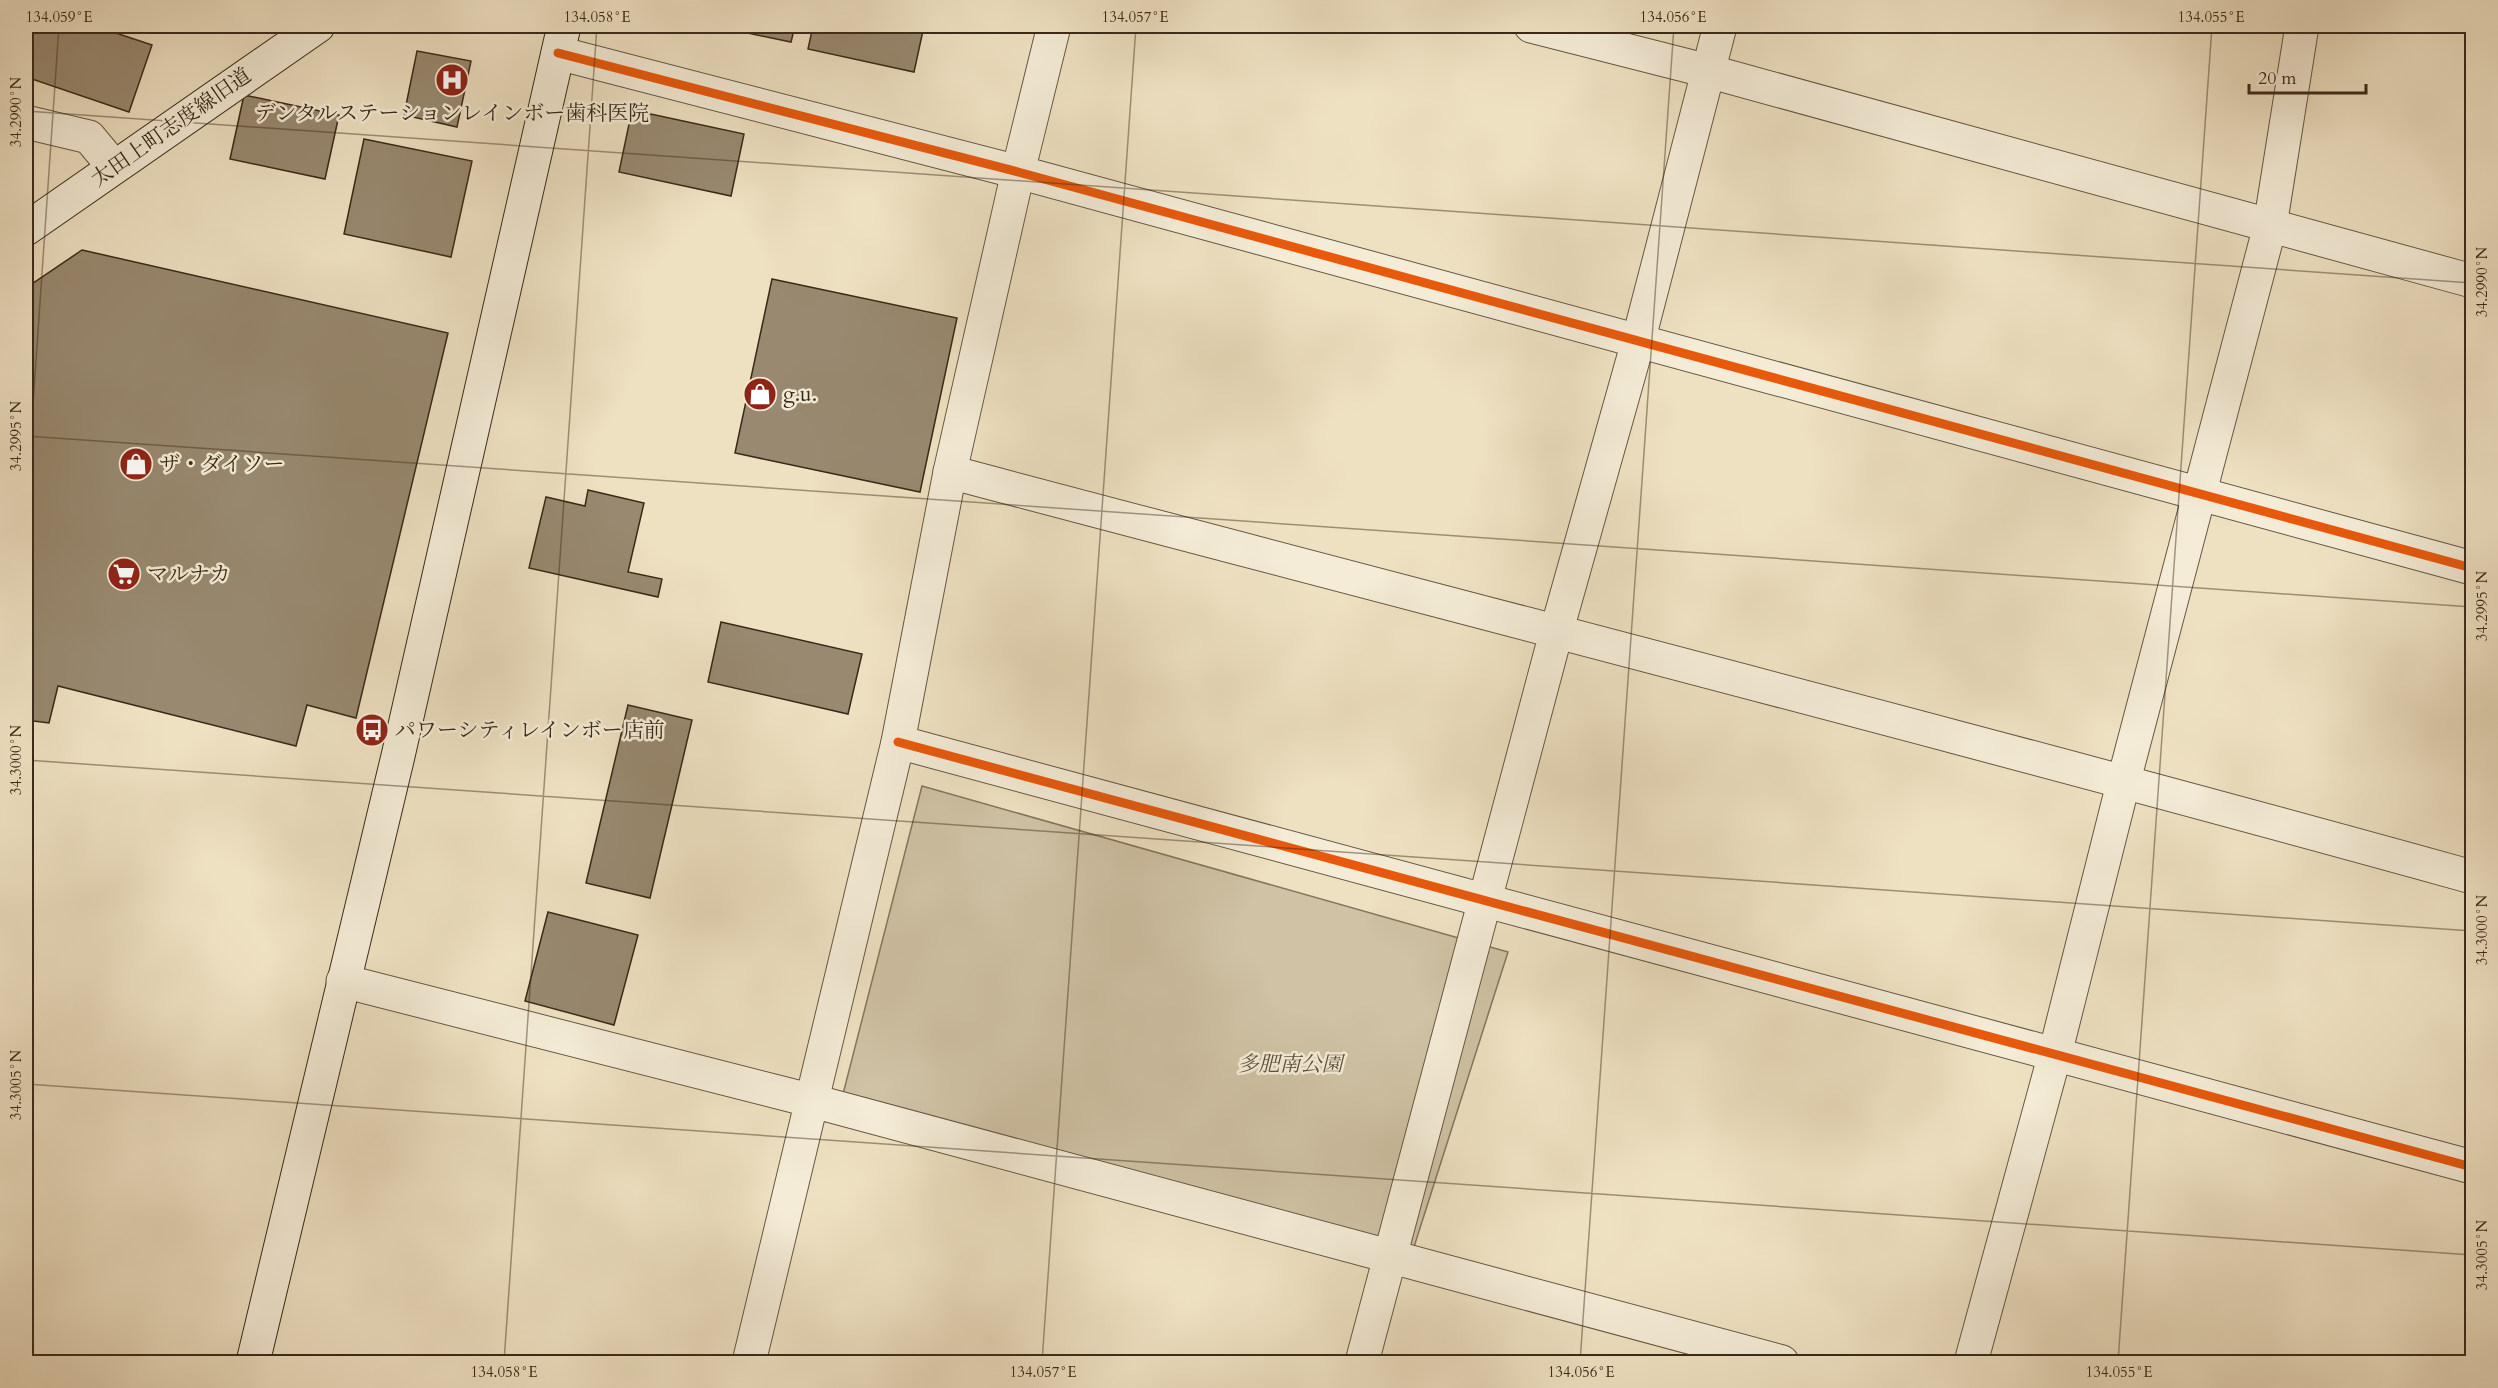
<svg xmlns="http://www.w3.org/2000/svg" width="2498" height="1388" font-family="Cardo,'Noto Serif JP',serif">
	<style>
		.green { fill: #cfc2a5; stroke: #84765e; stroke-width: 1.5 }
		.building { fill: #988970; stroke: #3a2918; stroke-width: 1.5 }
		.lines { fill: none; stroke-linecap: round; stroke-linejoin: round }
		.street-casing { stroke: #675742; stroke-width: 35 }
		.secondary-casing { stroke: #3a2918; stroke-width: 35 }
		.street { stroke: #f4ecd7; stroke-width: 33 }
		.secondary { stroke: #f4ecd7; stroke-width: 33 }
		.cycleway-casing { stroke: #f4ecd7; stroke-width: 13 }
		.cycleway { stroke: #e8590c; stroke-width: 9 }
		.ticks { fill: none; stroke: #3a2918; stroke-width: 1.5; stroke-opacity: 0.45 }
		.labels { text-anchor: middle; stroke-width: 5; stroke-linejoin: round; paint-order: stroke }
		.poi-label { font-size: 21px; fill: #3a2918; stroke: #f4ecd7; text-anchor: start }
		.street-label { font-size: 21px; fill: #3a2918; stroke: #f4ecd7 }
		.park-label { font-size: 21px; font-style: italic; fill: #5f4f3b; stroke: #f4ecd7 }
		.neatline { fill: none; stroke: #3a2918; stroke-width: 2 }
		.ticks-label { font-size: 15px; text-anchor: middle; fill: #3a2918 }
	</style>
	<rect width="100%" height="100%" fill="#eee1c2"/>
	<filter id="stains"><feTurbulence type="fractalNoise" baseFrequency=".00333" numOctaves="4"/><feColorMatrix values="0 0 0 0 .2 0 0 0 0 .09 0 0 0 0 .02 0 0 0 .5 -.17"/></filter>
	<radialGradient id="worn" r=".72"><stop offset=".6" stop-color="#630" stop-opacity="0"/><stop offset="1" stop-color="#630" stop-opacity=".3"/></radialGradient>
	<!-- green -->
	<path class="green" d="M922,786L1508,952L1406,1272L843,1094Z"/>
	<!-- building -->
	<g class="building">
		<path d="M28,26H95L152,45L129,112L26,77V34Z"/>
		<path d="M734,26H795L791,42L733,30Z"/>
		<path d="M813,26H924L914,72L808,49Z"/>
		<path d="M417,51L471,61L457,127L404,115Z"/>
		<path d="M244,95L339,115L325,179L230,159Z"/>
		<path d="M632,110L744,134L731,196L619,172Z"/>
		<path d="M364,139L472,161L451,257L344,234Z"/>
		<path d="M82,250L448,333L356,718L307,705L296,746L58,686L49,723L26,720V288Z"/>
		<path d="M772,279L957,318L920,492L735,453Z"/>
		<path d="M588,490L644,503L628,572L662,579L658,597L529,568L546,497L585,506Z"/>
		<path d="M721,622L862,654L848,714L708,682Z"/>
		<path d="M628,705L692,720L650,898L586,883Z"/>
		<path d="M548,912L638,935L614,1025L525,1001Z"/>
	</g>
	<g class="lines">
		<defs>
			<g id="street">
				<path d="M1531,26L1708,71L2472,281"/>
				<path d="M558,53L1018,172L2472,568"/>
				<path d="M26,122L89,137L114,167"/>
				<path d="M950,472C1458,607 1967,737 2472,877"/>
				<path d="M898,742L2472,1167"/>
				<path d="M343,981L813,1101L1782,1362"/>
				<path d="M749,1362L898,742L950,472L1018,172L1054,26"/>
				<path d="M1362,1362L1556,633L1638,342L1720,26"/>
				<path d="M1971,1362L2055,1054L2124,780L2270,226L2302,26"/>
			</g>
			<g id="secondary">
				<path d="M26,229L318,26"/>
				<path d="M253,1362L398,756L564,26"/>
			</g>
		</defs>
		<!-- street casing -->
		<use href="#street" class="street-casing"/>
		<!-- secondary casing -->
		<use href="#secondary" class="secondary-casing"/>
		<!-- street -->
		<use href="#street" class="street"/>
		<!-- secondary -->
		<use href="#secondary" class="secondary"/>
		<defs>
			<g id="cycleway">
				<path d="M558,53L1018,172L2472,568"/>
				<path d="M898,742L2472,1167"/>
			</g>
		</defs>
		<!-- cycleway casing -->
		<use href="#cycleway" class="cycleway-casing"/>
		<!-- cycleway -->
		<use href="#cycleway" class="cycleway"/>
	</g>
	<!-- ticks -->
	<path class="ticks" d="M26,111L2472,283M26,436L2472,607M26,506L59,26M26,760L2472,931M26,1084L2472,1255M504,1362L597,26M1042,1362L1136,26M1580,1362L1674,26M2118,1362L2212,26"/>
	<!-- icons -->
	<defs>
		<symbol id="hospital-disc" viewBox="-11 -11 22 22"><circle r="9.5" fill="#8f2418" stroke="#f4ecd7"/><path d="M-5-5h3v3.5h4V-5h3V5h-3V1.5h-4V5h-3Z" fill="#fff"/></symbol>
		<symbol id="shop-disc" viewBox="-11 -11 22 22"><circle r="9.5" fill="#8f2418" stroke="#f4ecd7"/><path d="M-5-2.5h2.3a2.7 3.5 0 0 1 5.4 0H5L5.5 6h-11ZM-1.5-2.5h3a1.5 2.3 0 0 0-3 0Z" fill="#fff"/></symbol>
		<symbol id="supermarket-disc" viewBox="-11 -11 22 22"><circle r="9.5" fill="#8f2418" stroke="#f4ecd7"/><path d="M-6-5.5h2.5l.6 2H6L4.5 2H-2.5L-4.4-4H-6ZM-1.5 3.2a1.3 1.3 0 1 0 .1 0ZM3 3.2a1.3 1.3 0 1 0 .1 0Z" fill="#fff"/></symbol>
		<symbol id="bus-disc" viewBox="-11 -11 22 22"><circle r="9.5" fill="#8f2418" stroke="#f4ecd7"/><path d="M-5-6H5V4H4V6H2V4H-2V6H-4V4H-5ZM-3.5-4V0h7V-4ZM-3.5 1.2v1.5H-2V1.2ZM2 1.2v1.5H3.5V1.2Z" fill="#fff"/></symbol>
	</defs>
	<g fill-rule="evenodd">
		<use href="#hospital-disc" x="433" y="61" width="38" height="38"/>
		<use href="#shop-disc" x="741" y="375" width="38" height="38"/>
		<use href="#shop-disc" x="117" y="445" width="38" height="38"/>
		<use href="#supermarket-disc" x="105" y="555" width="38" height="38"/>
		<use href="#bus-disc" x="353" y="711" width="38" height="38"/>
	</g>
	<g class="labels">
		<!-- poi labels -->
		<g class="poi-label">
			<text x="452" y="120" text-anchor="middle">デンタルステーションレインボー歯科医院</text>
			<text x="783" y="401">g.u.</text>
			<text x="159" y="471">ザ・ダイソー</text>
			<text x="147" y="581">マルナカ</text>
			<text x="395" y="737">パワーシティレインボー店前</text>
		</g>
		<!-- street labels -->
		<g class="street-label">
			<text transform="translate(171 127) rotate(-35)" y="7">太田上町志度線旧道</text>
		</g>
		<!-- park labels -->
		<g class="park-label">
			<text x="1290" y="1071">多肥南公園</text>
		</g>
	</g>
	<!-- margin -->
	<rect width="2498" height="1388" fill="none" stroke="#eee1c2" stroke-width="66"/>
	<!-- scale -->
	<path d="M2249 84v9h117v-9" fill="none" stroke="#3a2918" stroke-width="3"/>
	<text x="2258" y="84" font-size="18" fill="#3a2918" stroke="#f4ecd7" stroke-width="4.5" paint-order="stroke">20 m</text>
	<rect x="33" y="33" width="2432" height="1322" class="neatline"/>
	<g class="ticks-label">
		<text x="59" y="22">134.059°E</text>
		<text x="597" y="22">134.058°E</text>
		<text x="1135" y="22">134.057°E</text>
		<text x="1673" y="22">134.056°E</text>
		<text x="2211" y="22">134.055°E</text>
		<text transform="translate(16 112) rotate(-90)" y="5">34.2990°N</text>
		<text transform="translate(2482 282) rotate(-90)" y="5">34.2990°N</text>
		<text transform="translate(16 436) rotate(-90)" y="5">34.2995°N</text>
		<text transform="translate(2482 606) rotate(-90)" y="5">34.2995°N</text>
		<text transform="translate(16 760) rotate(-90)" y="5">34.3000°N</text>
		<text transform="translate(2482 930) rotate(-90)" y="5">34.3000°N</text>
		<text transform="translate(16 1085) rotate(-90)" y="5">34.3005°N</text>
		<text transform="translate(2482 1255) rotate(-90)" y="5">34.3005°N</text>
		<text x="504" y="1377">134.058°E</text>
		<text x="1043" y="1377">134.057°E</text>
		<text x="1581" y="1377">134.056°E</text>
		<text x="2119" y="1377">134.055°E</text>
	</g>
	<rect width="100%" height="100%" filter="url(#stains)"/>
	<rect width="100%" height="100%" fill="url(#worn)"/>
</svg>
